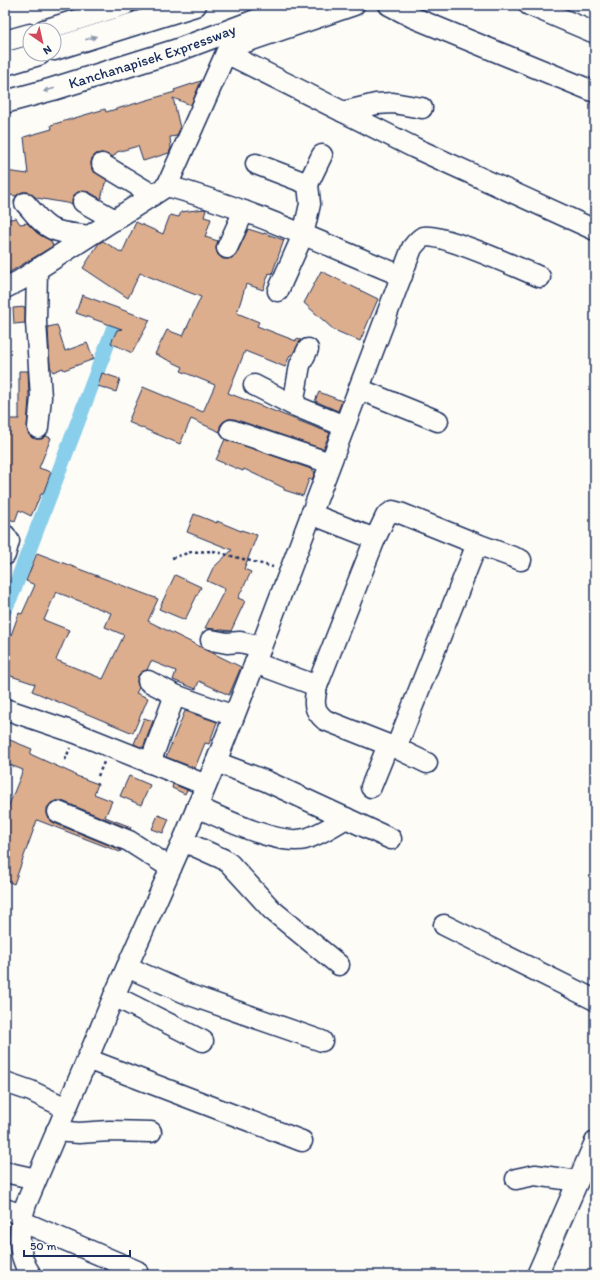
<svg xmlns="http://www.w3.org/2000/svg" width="600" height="1280" font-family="Itim,sans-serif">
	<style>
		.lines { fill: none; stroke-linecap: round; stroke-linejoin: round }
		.canal { stroke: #89ceea; stroke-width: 15 }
		.building { fill: #dcae8d; stroke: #1b2f5e; fill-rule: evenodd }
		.minor-casing { stroke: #1b2f5e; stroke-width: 23 }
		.highway-casing { stroke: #1b2f5e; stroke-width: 25 }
		.path { stroke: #1b2f5e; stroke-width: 2.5; stroke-dasharray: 3 3; stroke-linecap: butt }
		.minor { stroke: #fdfcf7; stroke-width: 20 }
		.highway { stroke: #fdfcf7; stroke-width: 22 }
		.oneway { fill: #8c96aa }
		.labels { text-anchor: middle; stroke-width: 3.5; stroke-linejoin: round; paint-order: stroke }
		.street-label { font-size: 15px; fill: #1b2f5e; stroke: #fdfcf7 }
	</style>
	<rect width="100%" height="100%" fill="#fdfcf7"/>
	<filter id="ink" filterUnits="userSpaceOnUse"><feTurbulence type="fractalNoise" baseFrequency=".025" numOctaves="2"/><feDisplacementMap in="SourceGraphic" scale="8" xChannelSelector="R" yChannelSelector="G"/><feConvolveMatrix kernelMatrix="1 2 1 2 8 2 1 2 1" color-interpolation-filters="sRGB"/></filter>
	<g filter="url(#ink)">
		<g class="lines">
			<!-- canal -->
			<path class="canal" d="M5,609L13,592L114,327"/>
		</g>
		<!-- building -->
		<g class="building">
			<path d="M201,81L191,105L173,98L180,128L177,136L170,137L171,148L169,153L143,161L138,146L117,152L113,157L102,153L96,154L92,158L91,163L92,170L107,180L106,183H105L101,199L89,192L83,191L78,192L73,196L72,204L37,198L28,192H22L16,196L5,194V171L28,174L24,137L52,129L51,125L105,109L106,112L175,92L174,90Z"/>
			<path d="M204,209L206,210L204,217L211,219L205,237L218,241L216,249L218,255L223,259H228L234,257L237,253L248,229L264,234V233L284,240L272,274L269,273L263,290L246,284L237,313L259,322L257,326L296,341V339L301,340L292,355H290L285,367L245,351L228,393L330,433L323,449L234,419H228L223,422L220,426V432L191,419L180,444L128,422L143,387L203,412L215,385L181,371L183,367L155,354L167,330L183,336L201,297L140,273L128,298L83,268L99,243L103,241L122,253L136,222L163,234L170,215L179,217L181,212Z"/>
			<path d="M16,218L20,224L27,223L37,233L51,241L53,246L5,275V220Z"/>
			<path d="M321,271L378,299L360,341L334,330L304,303Z"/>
			<path d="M82,295L150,320L132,353L111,343L117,330L122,329L76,313Z"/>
			<path d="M25,307V323L14,324L13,308Z"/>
			<path d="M57,325L65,351L87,343L94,359L64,370L63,368L53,372L50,366L48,327Z"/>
			<path d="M19,371H28L29,397L27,427L28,433L32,438L37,439H42L46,436L51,438L39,468L51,472L43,494H41L31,516L19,510L15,521L5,518V419H19Z"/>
			<path d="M102,373L120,379L116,392L98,386Z"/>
			<path d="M319,392L342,401L338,411L315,401Z"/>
			<path d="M225,439L311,469L315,472L312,480L309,479L303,496L284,490V488L244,469L243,471L216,460Z"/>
			<path d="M194,514L217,523V521L241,531V530L257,535L244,569L251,572L238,598L245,601L231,631L205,628L225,589L207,581L213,568L232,550L187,532Z"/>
			<path d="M37,553L158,599L148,621L241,667L229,695L199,681L196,689L173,680L176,671L151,661L147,670L142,672L138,676L137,682L139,688L136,693L148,698L133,733L32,691L35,684L5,674V636L10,638L19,613L22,614L35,585L26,581ZM56,592L111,613L105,627L124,635L103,679L56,660L69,630L44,620Z"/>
			<path d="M175,575L201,587L185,620L159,609Z"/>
			<path d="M185,711L217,722L209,744L205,743L195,768L166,757Z"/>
			<path d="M144,718L153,721L143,748L134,744Z"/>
			<path d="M5,738L32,749L30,754L74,774V775L98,784L94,794L112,801L105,817L131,827L130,829L62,801H56L51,803L47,808V814L49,819L54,823L121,850L120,852L37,820L14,884L5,880V815L23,770L5,763Z"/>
			<path d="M129,776L150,785L141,805L120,796Z"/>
			<path d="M173,784L187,790L185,794L172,788Z"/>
			<path d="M158,815L169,819L163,833L152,829Z"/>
		</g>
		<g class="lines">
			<defs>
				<g id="minor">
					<path d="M354,5L240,44L231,49L226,53L167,186C248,208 324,244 402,276"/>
					<path d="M389,5L412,17L595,92"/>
					<path d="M529,5L595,33"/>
					<path d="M44,30L124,5"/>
					<path d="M5,41L30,34"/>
					<path d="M226,53L415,148L595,230"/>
					<path d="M343,112L376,104L393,103L422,108"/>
					<path d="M102,164L153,195"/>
					<path d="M256,164L308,184"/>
					<path d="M83,202L115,220"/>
					<path d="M25,203C33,211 41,224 52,229C63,234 77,234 88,236"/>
					<path d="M227,248L244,211"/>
					<path d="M37,269L36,322L41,397L38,428"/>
					<path d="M5,288L19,281L167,186"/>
					<path d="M278,291L303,235L310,204L308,184L322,155"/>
					<path d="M254,385L293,405L344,426"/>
					<path d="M359,389L438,421"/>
					<path d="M293,405L300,365L308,349"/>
					<path d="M231,430L330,463"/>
					<path d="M393,511L400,513L477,544L396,748L325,720C312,709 314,702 317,686L375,539L386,516Z"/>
					<path d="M311,514L375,539"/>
					<path d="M5,535L9,541L5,555"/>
					<path d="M477,544L521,560"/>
					<path d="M211,640L227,643L240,642L261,647"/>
					<path d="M255,663L317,686"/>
					<path d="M148,681L175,695L234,716"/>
					<path d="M5,709L76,733L206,785"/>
					<path d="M396,748L427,763"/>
					<path d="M216,762L266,781L391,839"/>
					<path d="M150,763L175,695"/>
					<path d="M371,787L388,745"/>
					<path d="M197,807C222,818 278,846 305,839C319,835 333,826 346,818"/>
					<path d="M58,812L129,841L171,868"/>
					<path d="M183,841L223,859L230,864L272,910L339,965"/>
					<path d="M444,925L595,1000"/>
					<path d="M127,967L190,995L322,1041"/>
					<path d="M114,996L203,1041"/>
					<path d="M87,1059L302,1141"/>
					<path d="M5,1082L31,1091L66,1108"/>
					<path d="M56,1131L79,1133L109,1131L151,1132"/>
					<path d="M5,1172L36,1179"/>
					<path d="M516,1179L535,1175L578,1181"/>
					<path d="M5,1209L22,1215"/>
					<path d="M21,1221L137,1271"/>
					<path d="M31,1275C16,1254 18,1228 26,1204L114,996L183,841L216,762L255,663L412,248C415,244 419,239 423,237C439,232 521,269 540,277"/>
					<path d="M537,1275L595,1142"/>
				</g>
				<g id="highway">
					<path d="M54,49L195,5"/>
					<path d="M5,64L39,54"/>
					<path id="s1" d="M5,102L53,89L178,50L298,5"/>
				</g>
			</defs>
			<!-- minor casing -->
			<use href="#minor" class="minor-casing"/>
			<!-- highway casing -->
			<use href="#highway" class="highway-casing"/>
			<!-- path -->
			<g class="path">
				<path d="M172,558L191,552L213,551L273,567"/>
				<path d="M65,760L70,748"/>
				<path d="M98,776L104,762"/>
			</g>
			<!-- minor -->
			<use href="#minor" class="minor"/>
			<!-- highway -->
			<use href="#highway" class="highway"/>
		</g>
		<!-- one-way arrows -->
		<defs><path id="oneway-solid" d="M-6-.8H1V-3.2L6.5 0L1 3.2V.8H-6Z"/></defs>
		<g class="oneway">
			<use href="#oneway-solid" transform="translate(91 38) rotate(-17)"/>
			<use href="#oneway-solid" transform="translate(49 90) rotate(164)"/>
		</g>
	</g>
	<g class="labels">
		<!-- street labels -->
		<g class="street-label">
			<text dy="5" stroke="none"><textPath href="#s1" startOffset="154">Kanchanapisek Expressway</textPath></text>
		</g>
	</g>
	<!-- margin -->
	<rect width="600" height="1280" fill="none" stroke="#fdfcf7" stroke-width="20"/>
	<rect x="10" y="10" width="580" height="1260" fill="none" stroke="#1b2f5e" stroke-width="1.5" filter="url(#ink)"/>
	<!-- north arrow -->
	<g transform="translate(42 42) rotate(146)"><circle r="19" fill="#fdfcf7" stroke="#a3aaba"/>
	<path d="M0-3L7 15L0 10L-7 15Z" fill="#d1495b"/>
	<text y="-6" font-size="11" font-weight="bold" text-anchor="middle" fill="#1b2f5e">N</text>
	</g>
	<!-- scale -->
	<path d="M24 1250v6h106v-6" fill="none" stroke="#1b2f5e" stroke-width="2"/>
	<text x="30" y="1250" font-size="12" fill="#1b2f5e" stroke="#fdfcf7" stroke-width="3" paint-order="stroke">50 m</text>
</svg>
